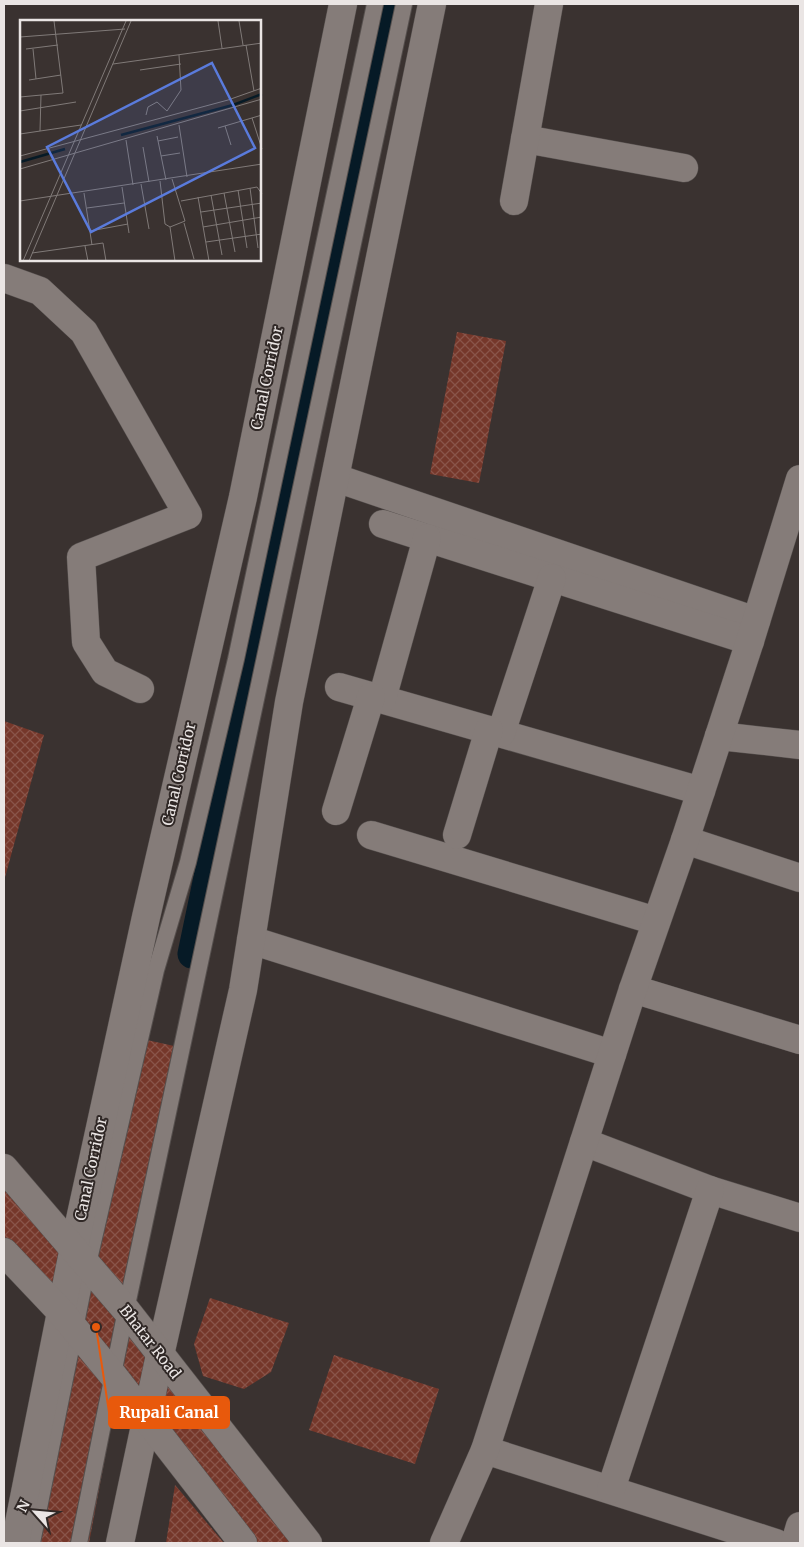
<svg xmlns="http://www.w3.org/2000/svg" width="804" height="1547" font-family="Merriweather,serif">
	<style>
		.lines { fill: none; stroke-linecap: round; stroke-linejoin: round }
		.canal { stroke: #061a26; stroke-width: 29 }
		.building { fill: url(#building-cross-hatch) }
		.service-casing { stroke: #554f4d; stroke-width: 18 }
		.minor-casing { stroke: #554f4d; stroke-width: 29 }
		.tertiary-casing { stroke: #554f4d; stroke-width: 29 }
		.secondary-casing { stroke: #554f4d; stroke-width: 29 }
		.service { stroke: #857c79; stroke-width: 16 }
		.minor { stroke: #857c79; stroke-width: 28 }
		.tertiary { stroke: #857c79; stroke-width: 28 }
		.secondary { stroke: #857c79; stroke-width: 28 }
		.labels { text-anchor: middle; stroke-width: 4; stroke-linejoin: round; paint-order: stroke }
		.street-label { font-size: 15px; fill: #eae5e4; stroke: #302826 }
		.inset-river { fill: none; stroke: #061a26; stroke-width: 2.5 }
		.inset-road { fill: none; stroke: #807a78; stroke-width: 1 }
		.view { fill: #5a7bdc; fill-opacity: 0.15; stroke: #5a7bdc; stroke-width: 2.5 }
		.inset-edge { fill: none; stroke: #eae5e4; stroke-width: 2.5 }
		.leader { fill: none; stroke: #e8590c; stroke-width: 2 }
		.callout-dot { fill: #e8590c; stroke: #302826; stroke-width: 2 }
		.callout { fill: #e8590c; stroke: #e8590c; stroke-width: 2 }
		.callout-label { font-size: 16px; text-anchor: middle; font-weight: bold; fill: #fff }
	</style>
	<defs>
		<pattern id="building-cross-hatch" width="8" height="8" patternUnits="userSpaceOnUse" patternTransform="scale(1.25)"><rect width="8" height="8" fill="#75372a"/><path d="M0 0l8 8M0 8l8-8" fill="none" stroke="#895449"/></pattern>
	</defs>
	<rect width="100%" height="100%" fill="#3a3230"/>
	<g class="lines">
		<!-- canal -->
		<path class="canal" d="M192,954L391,4"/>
	</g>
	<!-- building -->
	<g class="building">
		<path d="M457,332L506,341L479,483L430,474Z"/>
		<path d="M4,721L44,735L4,881Z"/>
		<path d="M133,1037L188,1049L131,1324L301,1543H230L116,1399L89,1543H23L65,1340L4,1265V1169L83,1266Z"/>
		<path d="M210,1298L289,1323L271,1372L244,1389L203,1376L194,1344Z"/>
		<path d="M334,1355L439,1389L415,1464L309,1430Z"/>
		<path d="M175,1485L224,1543H166Z"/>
	</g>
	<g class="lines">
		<defs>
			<g id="service">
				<path d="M32,1543L88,1264L156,970L188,862L236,659L375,4"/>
				<path d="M79,1543L126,1310L404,4"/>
			</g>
			<g id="minor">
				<path d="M525,139L684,168"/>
				<path d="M514,201L549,4"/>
				<path d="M4,278L40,291L84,332L188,515L81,557L86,642L105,672L140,689"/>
				<path d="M336,478L756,621"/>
				<path d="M383,524L750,641"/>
				<path d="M339,687L701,791"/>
				<path d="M382,699L427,538"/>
				<path d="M501,733L552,578"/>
				<path d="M719,736L800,745"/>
				<path d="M336,811L371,697"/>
				<path d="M371,835L656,921"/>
				<path d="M457,835L489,730"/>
				<path d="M685,840L800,878"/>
				<path d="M251,940L612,1054"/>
				<path d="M633,989L800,1040"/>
				<path d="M584,1142L710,1190L800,1218"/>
				<path d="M485,1450L776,1543"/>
				<path d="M611,1489L710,1190"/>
				<path d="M444,1543L485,1450L633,989L685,840L750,641L800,479"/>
				<path d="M795,1543L800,1526"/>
			</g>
			<g id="tertiary">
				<path d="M15,1543L74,1247L146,917L243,497L343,4"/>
				<path d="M120,1543L160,1355L243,990L289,702L432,4"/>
			</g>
			<g id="secondary">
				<path d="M4,1168L126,1310L308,1543"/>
				<path d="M4,1252L60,1311L112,1374L243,1543"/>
			</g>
		</defs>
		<!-- service casing -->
		<use href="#service" class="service-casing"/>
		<!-- minor casing -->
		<use href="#minor" class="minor-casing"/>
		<!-- tertiary casing -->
		<use href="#tertiary" class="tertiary-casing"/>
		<!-- secondary casing -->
		<use href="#secondary" class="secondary-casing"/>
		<!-- service -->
		<use href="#service" class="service"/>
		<!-- minor -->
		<use href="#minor" class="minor"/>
		<!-- tertiary -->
		<use href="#tertiary" class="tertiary"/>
		<!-- secondary -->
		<use href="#secondary" class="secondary"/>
	</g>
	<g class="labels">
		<!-- street labels -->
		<g class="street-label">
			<text transform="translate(267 378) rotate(-78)" y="5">Canal Corridor</text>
			<text transform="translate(179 774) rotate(-77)" y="5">Canal Corridor</text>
			<text transform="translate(91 1169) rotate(-78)" y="5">Canal Corridor</text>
			<text transform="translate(150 1342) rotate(52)" y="5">Bhatar Road</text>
		</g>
	</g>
	<!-- overview -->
	<g transform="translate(20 20)">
		<rect width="241" height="241" fill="#3a3230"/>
		<path class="inset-river" d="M101,115L213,85L242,74M0,142L45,129"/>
		<path class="inset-road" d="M198,1L202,28M219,1L223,25M0,17L105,9M226,25L234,71M6,29L38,25M13,29L16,59M93,44L242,23M120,50L161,44M9,60L41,55M0,77L43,73L34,1M0,91L56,82M126,95L128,87L137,82L147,91L161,70L159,35M232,98L242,129M159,105L167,157M205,106L211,125M198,108L242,95M20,111L21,75M0,114L61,105M137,116L146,160M106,120L113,165M138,121L158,117M123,127L129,162M0,136L208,80L242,68M141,136L160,133M0,149L242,79M140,161L145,204L150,207L165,201L152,159M121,164L129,209M102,167L109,213M230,168L238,228M218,170L227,228M64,173L72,225M204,173L215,232M191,175L202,235M178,177L189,241M0,181L242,144M161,181L237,167L242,174M67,188L104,183M181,192L242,183M164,203L174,239M150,207L155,241M183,207L242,197M70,211L108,204M186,222L242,214M65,226L68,241M12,233L83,223L86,241M3,241L106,1M9,241L111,1"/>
		<path class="view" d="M192,43L235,128L71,212L27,127Z"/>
		<rect width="241" height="241" class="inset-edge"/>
	</g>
	<!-- callouts -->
	<path class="leader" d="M96 1327L109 1412"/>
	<circle class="callout-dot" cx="96" cy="1327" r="5"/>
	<rect class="callout" x="109" y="1397" width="120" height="31" rx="5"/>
	<g class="callout-label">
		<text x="169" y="1418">Rupali Canal</text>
	</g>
	<!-- border -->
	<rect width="804" height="1547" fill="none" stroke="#eae5e4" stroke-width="10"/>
	<!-- north arrow -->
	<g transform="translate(35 1512) rotate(297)" stroke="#302826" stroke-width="4" paint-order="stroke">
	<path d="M0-4L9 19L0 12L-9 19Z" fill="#eae5e4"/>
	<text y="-8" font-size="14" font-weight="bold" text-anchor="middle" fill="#eae5e4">N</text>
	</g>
</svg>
